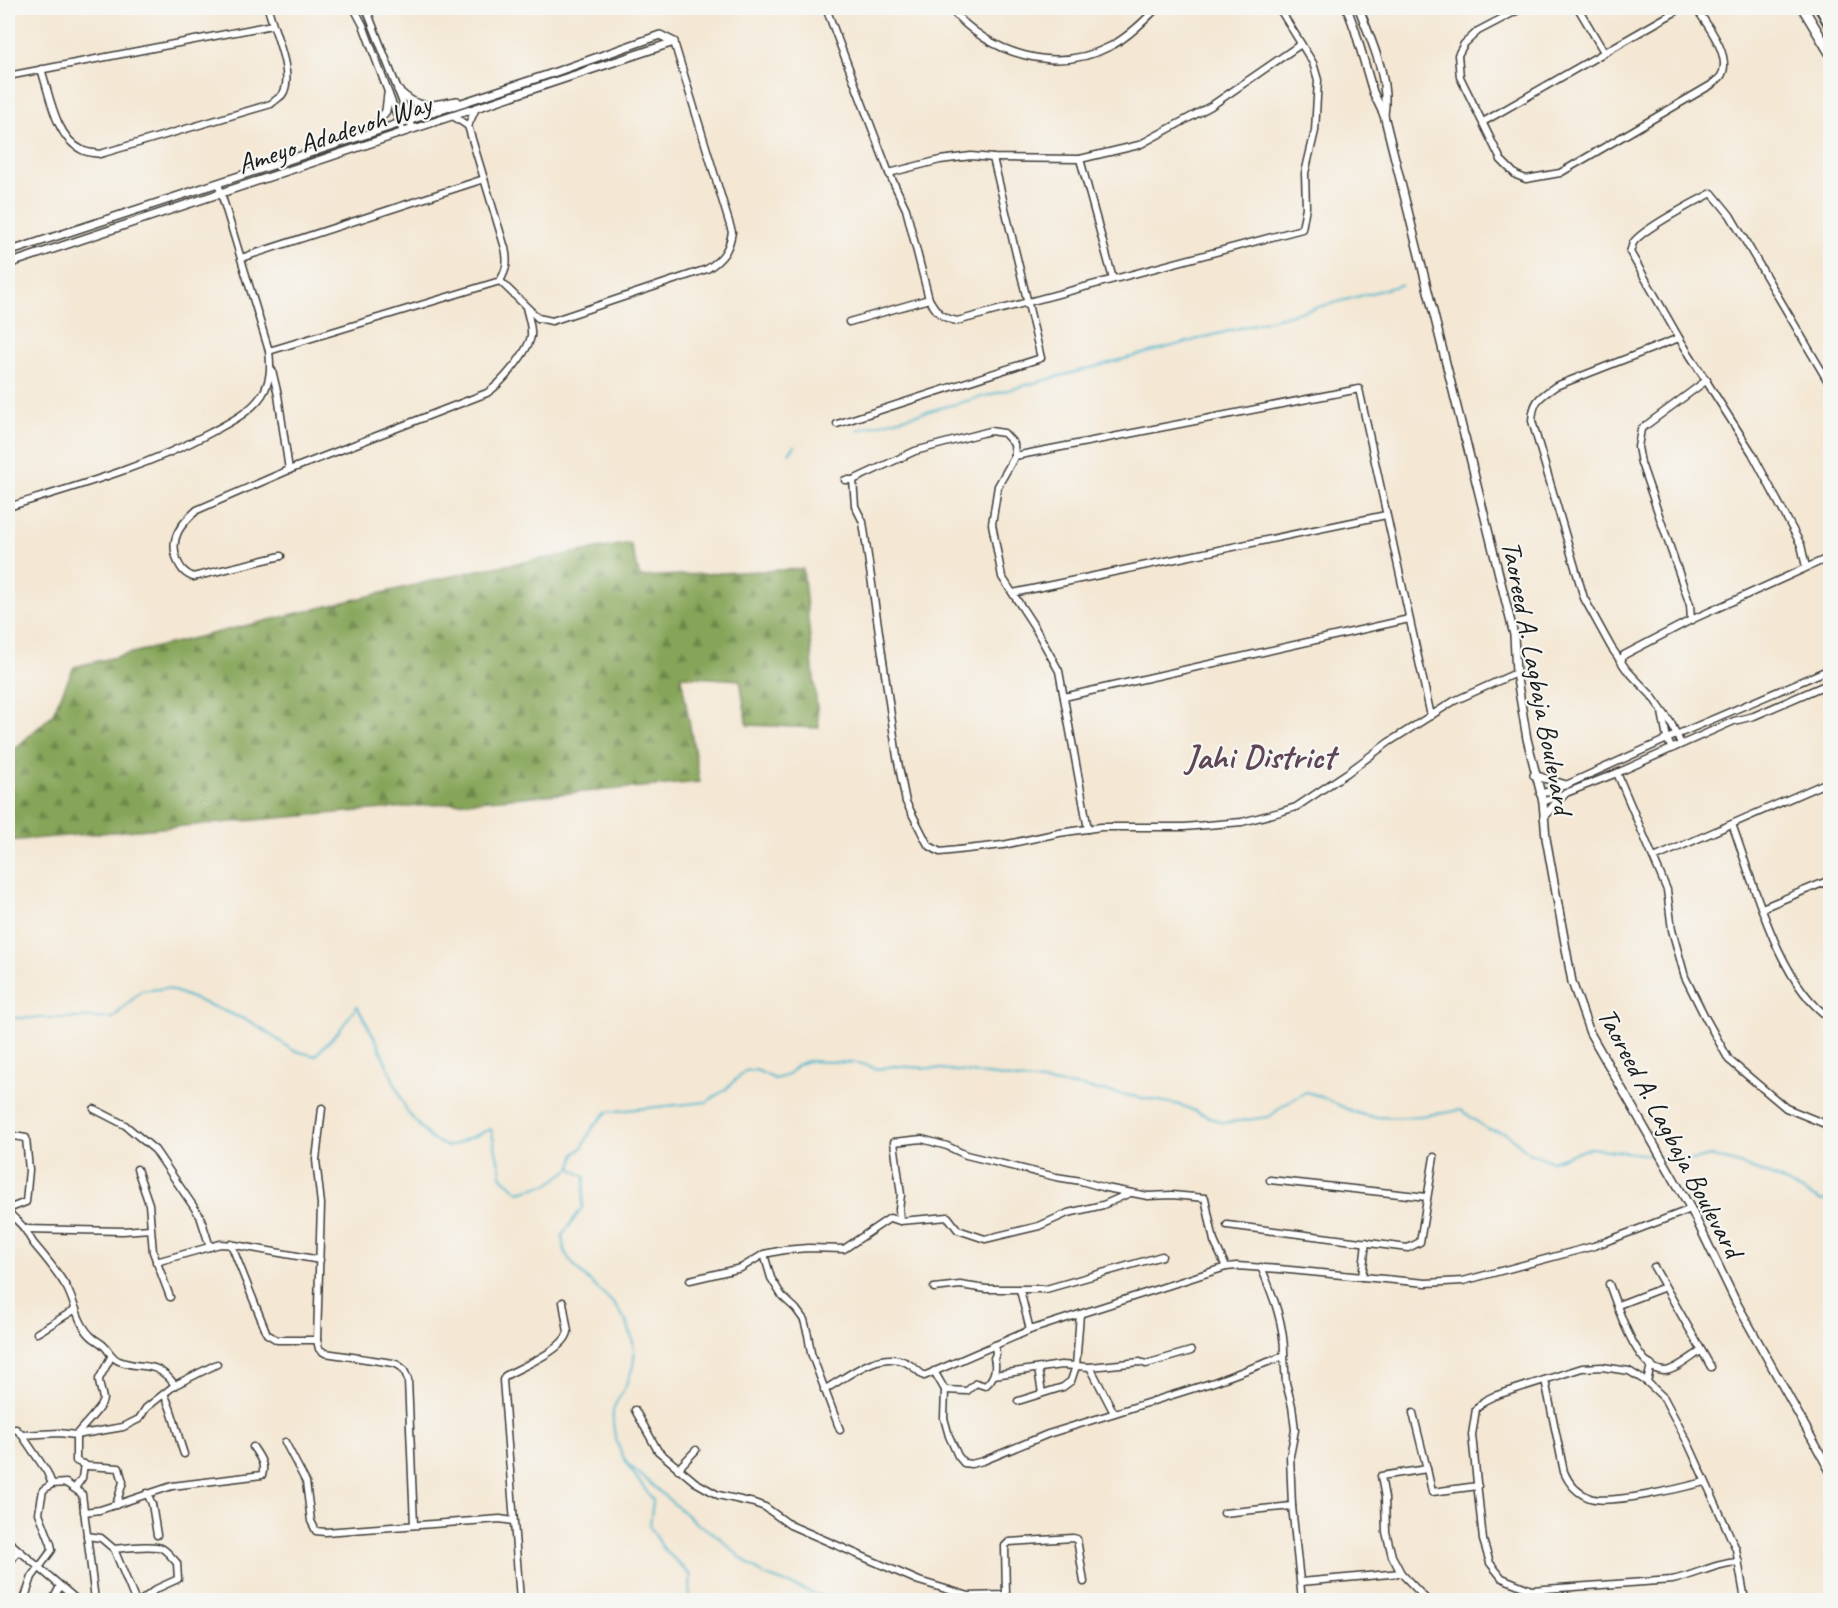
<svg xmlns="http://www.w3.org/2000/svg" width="1838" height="1608" font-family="Caveat,sans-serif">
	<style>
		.forest { fill: url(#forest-firs); stroke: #51603a; stroke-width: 1.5 }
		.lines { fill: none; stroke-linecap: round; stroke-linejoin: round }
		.stream { stroke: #4eb6cd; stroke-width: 2 }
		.minor-casing { stroke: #3c3a37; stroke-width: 9 }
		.tertiary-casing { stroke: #3c3a37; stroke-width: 10 }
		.trunk-casing { stroke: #3c3a37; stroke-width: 12 }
		.motorway-casing { stroke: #3c3a37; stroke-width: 14 }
		.minor { stroke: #fff; stroke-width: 6 }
		.tertiary { stroke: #fff; stroke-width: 7 }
		.trunk { stroke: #fff; stroke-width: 9 }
		.motorway { stroke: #fff; stroke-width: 10 }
		.labels { text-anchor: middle; stroke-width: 4.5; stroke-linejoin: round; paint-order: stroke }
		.street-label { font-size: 28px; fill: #1c1c1c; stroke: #f6f6f2 }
		.district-label { font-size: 34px; font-weight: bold; fill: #5e4657; stroke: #f6f6f2 }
	</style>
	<defs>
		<pattern id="forest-firs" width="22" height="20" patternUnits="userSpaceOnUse" patternTransform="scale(1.5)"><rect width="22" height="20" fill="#86a559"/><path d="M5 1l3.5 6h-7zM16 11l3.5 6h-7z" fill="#6d8649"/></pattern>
	</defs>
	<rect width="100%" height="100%" fill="#f6f6f2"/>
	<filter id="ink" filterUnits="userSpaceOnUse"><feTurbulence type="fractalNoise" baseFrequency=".0167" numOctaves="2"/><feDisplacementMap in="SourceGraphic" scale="12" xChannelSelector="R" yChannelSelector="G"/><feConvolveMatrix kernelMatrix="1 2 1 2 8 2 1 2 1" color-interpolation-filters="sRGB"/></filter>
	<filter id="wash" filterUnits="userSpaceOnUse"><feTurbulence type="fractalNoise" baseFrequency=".008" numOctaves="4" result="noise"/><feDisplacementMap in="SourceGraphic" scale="24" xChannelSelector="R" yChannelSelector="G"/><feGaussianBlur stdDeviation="1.35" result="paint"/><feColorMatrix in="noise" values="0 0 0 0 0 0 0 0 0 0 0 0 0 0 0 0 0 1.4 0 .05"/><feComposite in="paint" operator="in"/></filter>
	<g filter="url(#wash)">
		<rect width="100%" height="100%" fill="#f4e7d3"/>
		<!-- forest -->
		<path class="forest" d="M630,543L640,577L803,569L819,728L747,725L740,680L681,676L700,782L8,841V755L52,715L74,667L473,571Z"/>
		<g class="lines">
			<!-- stream -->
			<g class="stream">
				<path d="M858,430L1401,285"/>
				<path d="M789,453L795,446"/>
				<path d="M8,1018H113L141,991L167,988L251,1022L293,1050L315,1056L339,1031L357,1006L378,1044L407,1112L431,1139L448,1147L491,1129L502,1177L519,1192L549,1184L571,1168L585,1177L582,1208L562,1236C563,1241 563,1249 566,1254C582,1282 615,1295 628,1326C638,1353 636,1365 623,1391C620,1397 614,1404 613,1411C610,1447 633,1473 653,1500L650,1526L663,1548L691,1576L689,1600"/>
				<path d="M1663,1157L1695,1160L1710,1156L1736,1163L1777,1178L1822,1201L1830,1199"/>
				<path d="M571,1168L575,1154L582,1148L593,1127L607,1112L707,1102L726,1089L745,1071L756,1070L775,1079L788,1075L797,1065L807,1061L858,1063L878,1069L894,1066L941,1069L1082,1087L1181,1105L1223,1123L1269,1117L1284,1105L1306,1092C1327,1097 1335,1105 1354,1112C1380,1123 1433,1115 1461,1110L1487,1129L1506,1133L1531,1154L1552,1161L1590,1148L1658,1156"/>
				<path d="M629,1465L696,1523L718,1536L739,1556L764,1575L816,1594L840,1600"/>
			</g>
		</g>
	</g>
	<g filter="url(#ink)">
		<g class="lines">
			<defs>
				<g id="minor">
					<path d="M354,8L363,25L403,132"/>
					<path d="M366,8L413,129"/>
					<path d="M826,8L889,173L906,209L929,299C937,313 942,318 957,321L1302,229L1306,207L1305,173L1315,131L1318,80L1313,63L1279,8"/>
					<path d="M950,8C989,54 1055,75 1111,46C1128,37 1144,21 1157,8"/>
					<path d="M1522,8L1478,31L1464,44L1458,55L1460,77L1501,160L1516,175L1526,179L1560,173L1711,85C1714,82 1719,79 1721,76C1733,57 1706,23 1696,8"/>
					<path d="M1578,8L1604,52"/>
					<path d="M41,69C50,95 55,137 82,150C87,153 95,153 100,154L271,104C274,101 279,98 282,95C296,77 273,29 268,8"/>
					<path d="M8,76L272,25"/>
					<path d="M1483,122L1682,8"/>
					<path d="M468,126L476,108"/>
					<path d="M1080,159L1113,279"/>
					<path d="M889,173L940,160L971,156L993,158L1080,159L1139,145L1211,106L1301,44"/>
					<path d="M241,258L484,179"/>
					<path d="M500,281L538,318L552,321L707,269C723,259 729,250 732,232L674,42"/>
					<path d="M849,322L929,299"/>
					<path d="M1679,338L1556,386C1540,397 1533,400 1532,421L1584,598L1611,647L1626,669L1651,695L1671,723L1681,744"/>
					<path d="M269,351L500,281C507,269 508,261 505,248L468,126L453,116"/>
					<path d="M272,370L278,395L289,470"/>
					<path d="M837,424L1041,358L993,158"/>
					<path d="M845,480H853L915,451L990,431L1004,433L1014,444L1015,456"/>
					<path d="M853,480L855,506L863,522L897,757L906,802L928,845L940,852L1003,845L1059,833L1101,827H1184L1242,822L1280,812L1296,807L1347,773L1389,742L1454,701L1516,673"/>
					<path d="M8,507C77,486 146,467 210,433C228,423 250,413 262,395C271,381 271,367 269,351L218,183"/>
					<path d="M281,556L193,577C184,573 181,569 177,560C169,538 181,524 197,510L289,470L487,393C501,384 528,352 531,336C532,326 528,317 526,307"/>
					<path d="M1806,567L1801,545L1752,453L1679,338L1630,252C1631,250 1632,246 1633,243C1641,230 1696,201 1712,193L1730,215L1830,385"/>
					<path d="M1013,593L1386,515"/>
					<path d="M1691,620L1690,605L1641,463L1638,447L1641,429L1707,380"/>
					<path d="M1621,661L1624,655L1691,620L1830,557"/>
					<path d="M1064,697L1409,619"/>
					<path d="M1662,712L1667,739L1672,749"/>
					<path d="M1617,773L1667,890L1672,930L1685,977L1705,1017L1729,1060L1786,1108L1830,1126"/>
					<path d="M1540,794L1566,785L1676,735L1830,669"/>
					<path d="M1543,802L1617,773L1734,721L1754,716L1830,683"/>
					<path d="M1732,824C1753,881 1779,985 1830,1018"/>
					<path d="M1088,829L1059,671L1034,626L1002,577L992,524L998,486L1015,456L1359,389L1431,716"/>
					<path d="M1654,858L1830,781"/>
					<path d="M1762,908L1830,880"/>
					<path d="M322,1108L316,1160L321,1204L317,1340L319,1349L325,1353L393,1363C403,1366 405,1371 408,1380L414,1525"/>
					<path d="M94,1109L125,1125L155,1150L200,1216L210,1247"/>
					<path d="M8,1135L26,1138L29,1170L26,1202L8,1209"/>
					<path d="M137,1169L149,1204L153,1252L170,1297"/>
					<path d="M1270,1180L1427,1197"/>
					<path d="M8,1212C13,1217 19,1222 24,1228C28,1233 30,1239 34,1244C46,1258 57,1271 67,1288C75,1303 78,1325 92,1337C95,1340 100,1342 103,1345C109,1350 111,1358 119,1361C144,1371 154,1358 175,1385"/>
					<path d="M900,1221L948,1217L958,1230L985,1239L1039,1226L1068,1213L1103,1205L1130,1193"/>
					<path d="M1227,1225L1408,1248L1420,1242L1434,1157"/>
					<path d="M24,1229L123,1231L150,1229"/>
					<path d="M231,1244L267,1334L277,1340H317"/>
					<path d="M764,1254L771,1278L782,1296L796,1309L804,1320L808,1335L811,1353L840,1430"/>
					<path d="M156,1262L220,1244L235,1245L320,1260"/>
					<path d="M1654,1267L1711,1367"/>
					<path d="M1362,1277L1366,1242"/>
					<path d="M690,1280L741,1268L764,1254L784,1250L808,1248L844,1249L890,1218L900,1221L899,1209L901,1195L894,1142L922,1139L947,1146L966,1155L1056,1177L1081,1181L1106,1188L1148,1196L1172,1195L1205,1198L1214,1241L1226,1267"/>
					<path d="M1609,1284C1617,1305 1637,1372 1665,1371C1676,1370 1691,1357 1701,1351"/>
					<path d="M934,1288L960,1285L986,1289H1046L1162,1256"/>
					<path d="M1020,1290L1030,1330"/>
					<path d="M1618,1305L1665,1287"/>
					<path d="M37,1333L76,1309"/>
					<path d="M1284,1356L1286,1383L1292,1406L1295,1430L1290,1456L1292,1506L1302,1600"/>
					<path d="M111,1357L99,1379C99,1386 102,1392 103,1399C103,1407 82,1427 76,1435V1461L87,1466L119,1468L123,1482L116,1505"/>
					<path d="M1090,1367L1114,1413"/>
					<path d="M1038,1369L1042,1393"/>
					<path d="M934,1371L945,1390L944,1418L949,1436L958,1456L964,1463L971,1464L983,1461L1048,1434L1214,1382L1284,1356C1285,1326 1273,1295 1261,1267"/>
					<path d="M994,1375L1061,1365L1090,1367L1140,1362L1146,1364L1191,1351"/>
					<path d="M1545,1380L1564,1472C1569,1484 1577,1493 1590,1498C1610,1505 1682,1488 1705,1482"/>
					<path d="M1647,1382L1651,1365"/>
					<path d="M824,1390C847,1377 878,1350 905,1362C912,1365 918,1371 924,1376L1030,1330L1226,1267L1237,1266L1279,1269L1426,1283L1463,1281L1594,1246L1691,1209"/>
					<path d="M945,1390L967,1391L976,1383L985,1386C994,1379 997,1368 994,1358L996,1354L995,1345"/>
					<path d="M164,1394C174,1412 177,1435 184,1454"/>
					<path d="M1018,1401L1063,1387L1071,1381L1076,1366L1080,1314"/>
					<path d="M635,1410L658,1451L695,1482L718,1495L754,1503L765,1507L790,1525L919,1581L969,1596L1006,1595L1007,1600"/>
					<path d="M1413,1413L1427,1469L1381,1476L1385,1498L1386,1532L1392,1556L1401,1573L1427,1600"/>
					<path d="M8,1430L16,1429L22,1435L59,1433L76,1435L123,1427L139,1419L146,1408L175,1385L217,1364"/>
					<path d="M22,1435L47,1472L52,1484L66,1483L82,1494L95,1600"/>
					<path d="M285,1442L306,1482L311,1521L316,1531L325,1532L500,1519L513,1521"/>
					<path d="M678,1469L696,1450"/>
					<path d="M1427,1469L1432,1492L1478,1486"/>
					<path d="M75,1488L82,1478L84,1464"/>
					<path d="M147,1493L152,1504L157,1535"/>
					<path d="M84,1512L100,1510L172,1486L262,1475C266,1465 259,1456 253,1447"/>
					<path d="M1224,1513L1292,1506"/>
					<path d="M87,1536L101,1538L114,1549L135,1600"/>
					<path d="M8,1541L77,1600"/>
					<path d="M114,1549C125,1548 156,1544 163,1549C168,1552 173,1559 177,1563L178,1579L156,1589L142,1600"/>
					<path d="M1739,1562C1715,1563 1696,1575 1672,1580L1531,1590L1502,1578L1490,1563L1483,1540L1472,1435L1476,1409L1484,1401L1494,1396L1582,1368L1602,1367L1629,1371L1647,1382L1664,1398L1689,1445L1736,1549L1745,1600"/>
					<path d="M8,1565L18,1551"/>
					<path d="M1301,1582L1401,1573"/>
					<path d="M1006,1595L1005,1546L1009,1542L1073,1538L1077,1539L1084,1582"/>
					<path d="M24,1600L32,1577L52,1550L51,1544L39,1513L43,1490L52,1484"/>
					<path d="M53,1600L59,1588"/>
					<path d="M520,1600L503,1380L505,1376C521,1367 564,1350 568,1332L563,1302"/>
				</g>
				<g id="tertiary">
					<path d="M1347,8L1355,30L1373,92L1384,115L1465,439"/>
					<path d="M1359,8C1371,42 1390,77 1384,115"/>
					<path d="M398,90C421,112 429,105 457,101"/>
					<path d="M372,131L386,111L388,94"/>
					<path d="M8,252L550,74L660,35L674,42"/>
					<path d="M8,264L674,42"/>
					<path d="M1465,437L1514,635L1516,673L1527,739L1543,802L1546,838L1572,982L1590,1033L1691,1209L1736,1302L1830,1471"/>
					<path d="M1534,775L1566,785"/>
					<path d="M1544,817L1563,795"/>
				</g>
				<path id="trunk" d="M1803,8L1830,53"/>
				<path id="motorway" d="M1821,8L1830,24"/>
			</defs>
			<!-- minor casing -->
			<use href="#minor" class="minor-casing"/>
			<!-- tertiary casing -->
			<use href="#tertiary" class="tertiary-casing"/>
			<!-- trunk casing -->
			<use href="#trunk" class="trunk-casing"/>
			<!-- motorway casing -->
			<use href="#motorway" class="motorway-casing"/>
			<!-- minor -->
			<use href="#minor" class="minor"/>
			<!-- tertiary -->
			<use href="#tertiary" class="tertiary"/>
			<!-- trunk -->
			<use href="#trunk" class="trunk"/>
			<!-- motorway -->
			<use href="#motorway" class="motorway"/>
		</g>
	</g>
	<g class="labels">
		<!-- street labels -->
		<g class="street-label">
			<text transform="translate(334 133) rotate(-18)" y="10">Ameyo Adadevoh Way</text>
			<text transform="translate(1538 677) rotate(79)" y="10">Taoreed A. Lagbaja Boulevard</text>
			<text transform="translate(1671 1132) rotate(62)" y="10">Taoreed A. Lagbaja Boulevard</text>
		</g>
		<!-- district labels -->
		<g class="district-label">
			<text x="1260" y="768">Jahi District</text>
		</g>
	</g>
	<!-- margin -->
	<rect width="1838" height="1608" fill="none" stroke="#f6f6f2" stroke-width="30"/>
</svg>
